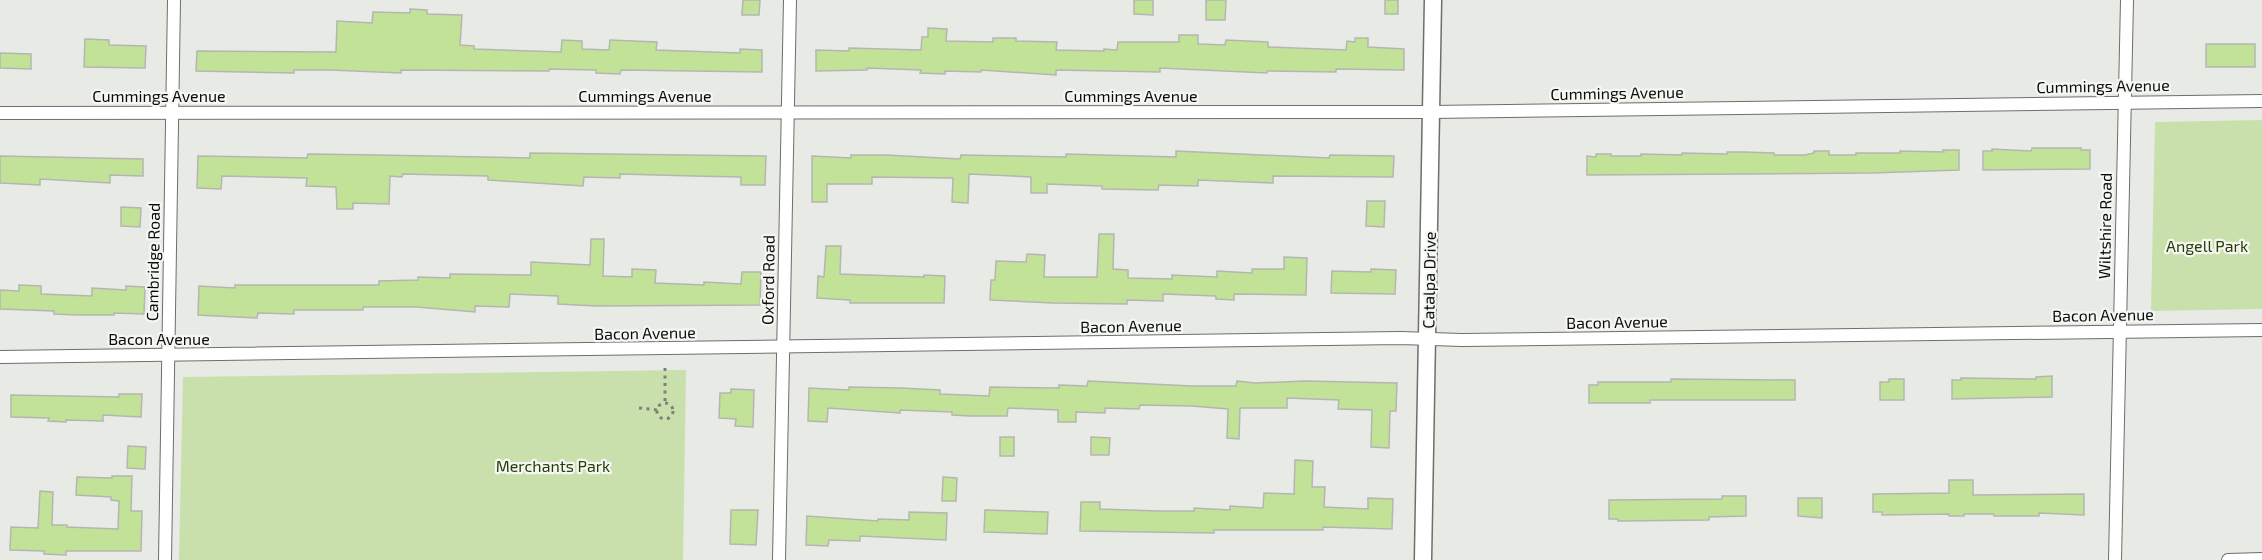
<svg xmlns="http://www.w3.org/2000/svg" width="2262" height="560" font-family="'Exo 2',sans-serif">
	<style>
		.green { fill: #c9e0ad }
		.building { fill: #c2e298; stroke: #b4b6b2; stroke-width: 1.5 }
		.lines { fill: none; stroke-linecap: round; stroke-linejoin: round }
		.street-casing { stroke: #6d6f6b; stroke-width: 14 }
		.secondary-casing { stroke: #6d6f6b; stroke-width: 19 }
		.path { stroke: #7e807d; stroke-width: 3; stroke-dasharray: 3 4.5; stroke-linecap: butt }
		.street { stroke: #fff; stroke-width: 12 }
		.secondary { stroke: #fff; stroke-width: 16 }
		.labels { text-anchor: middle; stroke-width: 4.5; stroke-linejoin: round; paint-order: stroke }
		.street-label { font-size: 16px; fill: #0b0c0a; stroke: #f5f7f3 }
		.park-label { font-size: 16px; fill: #2a3d06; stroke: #f5f7f3 }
	</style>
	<rect width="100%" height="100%" fill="#e8eae6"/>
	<!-- green -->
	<g class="green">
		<path d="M2262,120V309L2151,311L2155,122Z"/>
		<path d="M686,370L683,560H179L183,377Z"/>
	</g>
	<!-- building -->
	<g class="building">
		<path d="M743,0H760L759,15H742Z"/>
		<path d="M1134,0H1153V15L1134,14Z"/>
		<path d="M1206,0H1226L1225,20H1206Z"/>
		<rect x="1385" y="0" width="13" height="14"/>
		<path d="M410,9L427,10V14L462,15L460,45L474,46V49L561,52L562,40L582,41V49L609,50L610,40L657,42L656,50L740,53V49L762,50V72L621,70L620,74L596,73V70L549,69V71L401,70V73L330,70H294V73L196,71L197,51L336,52L337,21L372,23L373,12L410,13Z"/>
		<path d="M928,28L947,29L946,41L993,42V38H1016V41L1057,42L1056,50L1104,51V49L1117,50L1118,42H1179V35H1198V44L1225,45L1226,40L1268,42V47L1346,50L1347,41L1355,42V38H1368V47L1404,49V70L1336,69V72L1267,71V73L1160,68V72L1056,70V75L981,70V72L945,71V74L920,73L921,70L867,68V70L816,71V50L849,51V48L921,50L922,37H928Z"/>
		<path d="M85,39L109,40V45L146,46L145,68L84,67Z"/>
		<rect x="2206" y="44" width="49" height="23"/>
		<path d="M0,53L31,54V69L0,68Z"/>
		<path d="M2032,148H2081V150H2090V169L1983,170V151H1992V149L2031,151Z"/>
		<path d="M1943,150H1959V170L1872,173L1587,175V156L1596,157V154H1611V156H1641V154L1682,155V153L1727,154V152H1743L1774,153V155H1805L1814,153V151H1829V155H1856V153H1900V151L1944,152Z"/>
		<path d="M1176,151L1329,158L1330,155L1394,156L1393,177L1273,176V183L1198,180V186L1159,185L1158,190L1102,189V186L1047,184V193H1031V177L969,174L968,203L952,202L953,178L872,177V184H827V202H812V156L851,158V155H886L960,159L961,155L1066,157V154L1176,157Z"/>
		<path d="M530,153L766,156L765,185H741V177L693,176L620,174V178L584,177L583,186L488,180V176L403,174L402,177L390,176L389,204L353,203V209H337L336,187L306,186L307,178L222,176L221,189L197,188L198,156L307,158L308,154L379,155L530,158Z"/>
		<path d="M0,156L143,159V176L110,175V183L40,179V185L0,183Z"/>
		<path d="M1367,201H1385L1384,227L1366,226Z"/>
		<path d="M121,207L141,208L140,227L121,226Z"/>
		<path d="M1099,234H1114L1113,269L1128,270V278L1172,279V275L1217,277V271L1252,273V269H1284V257L1307,258L1306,295L1234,294V300L1216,299V296L1163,294V301L1127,300V304L1053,303L990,300L991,280H995L996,261L1026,262L1027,254L1045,255L1044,277H1097Z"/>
		<path d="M591,239H604L603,276L632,277V269L656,270L655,283L704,285V282L741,284L742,272H761L760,305L596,306L558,304V296L510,294L509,307L475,306V312L417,307H363V310H294V314L258,313L257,318L198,315L199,286L235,288V285H379V281L418,280V277L450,278V274L531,275V262L590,265Z"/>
		<path d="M826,246H841L840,274L924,277V275L945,276L944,303H850V300L817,298L818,276L824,277Z"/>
		<path d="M1371,269L1396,270L1395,294L1331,293L1332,271L1371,272Z"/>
		<path d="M19,285L41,286V294L92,296V288L126,290V286L145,287L144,314L114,313V315H78L54,314V311L0,309V290L19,291Z"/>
		<path d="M2052,376V397L1952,399V380H1961V378L2036,379V377Z"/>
		<path d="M1671,379L1795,380V400H1650V403H1589V385H1598V382H1671Z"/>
		<path d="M1889,379H1904V400H1880V382H1889Z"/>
		<path d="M1088,381L1192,386H1236L1237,381L1255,383L1305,381L1397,383L1396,411H1390L1389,448L1371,447L1372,410L1338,409L1339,400L1287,398V408H1240L1239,439L1227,438L1228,409L1192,406L1140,405L1139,409L1105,408V413L1076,412V422H1058V410L1008,408L1007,416H970L952,415V412L900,410V413L828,408L827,422L808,421L809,388L849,390V387L901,388L940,390V394L989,396L990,387L1059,388V385L1087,386Z"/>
		<path d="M731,389L754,390L753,427L735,426L736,419L719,418L720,393H731Z"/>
		<path d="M119,394H142L141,417L103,415V421L66,420V422L48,421L49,418L11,417V395L119,397Z"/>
		<rect x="1000" y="437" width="14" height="19"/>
		<path d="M1091,437L1110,438L1109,455H1091Z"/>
		<path d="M128,446L146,447L145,469L127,468Z"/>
		<path d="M1295,460L1313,461L1312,487H1325L1324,507L1368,509V498L1393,499L1392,529L1323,527V530H1214V533L1080,531L1081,502H1100V509L1157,511H1194V508L1230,510V506L1263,508L1264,493L1294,494Z"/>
		<path d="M112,476H132L131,511H142L141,551H66V555L44,554V551L10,550L11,527L38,528L40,491L53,492L52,525H67V527L118,529L119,501L111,500V497L76,495L77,477L112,478Z"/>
		<path d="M943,477L957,478L956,501H942Z"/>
		<path d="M1949,480H1973V495L2084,494V515L2039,513V516H1994V514H1964V516H1949V514L1882,515V512H1873V494L1949,493Z"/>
		<path d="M1722,496H1746V516L1709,517V520L1618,521V519H1609V500L1722,499Z"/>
		<path d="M1798,498H1822V518L1798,516Z"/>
		<path d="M731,510H758L756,545L730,544Z"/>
		<path d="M985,510L1048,512L1047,534L984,532Z"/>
		<path d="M909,512L947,513L946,540L860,536V541L829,540L828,546L806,545L807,516L878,521V519L909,520Z"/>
	</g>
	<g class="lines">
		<defs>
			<g id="street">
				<path d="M0,113L1431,112L2262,101"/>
				<path d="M0,357L1401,338L1462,340L2262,330"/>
				<path d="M165,560L174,0"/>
				<path d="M779,560L790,0"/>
				<path d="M2115,560L2127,0"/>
				<path d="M2228,560L2262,559"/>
			</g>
			<path id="secondary" d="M1423,560L1433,0"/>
		</defs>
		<!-- street casing -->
		<use href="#street" class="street-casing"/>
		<!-- secondary casing -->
		<use href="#secondary" class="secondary-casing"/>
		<!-- path -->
		<g class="path">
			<path d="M665,368V403"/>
			<circle cx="665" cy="411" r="8"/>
			<path d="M639,408L658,410"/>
		</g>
		<!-- street -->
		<use href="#street" class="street"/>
		<!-- secondary -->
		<use href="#secondary" class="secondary"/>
	</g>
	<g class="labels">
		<!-- street labels -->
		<g class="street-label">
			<text transform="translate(2103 86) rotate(-1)" y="6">Cummings Avenue</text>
			<text transform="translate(1617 93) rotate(-1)" y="6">Cummings Avenue</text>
			<text x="159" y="102">Cummings Avenue</text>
			<text x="645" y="102">Cummings Avenue</text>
			<text x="1131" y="102">Cummings Avenue</text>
			<text transform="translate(2105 226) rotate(-89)" y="6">Wiltshire Road</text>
			<text transform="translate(153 262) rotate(-89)" y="6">Cambridge Road</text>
			<text transform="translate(768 280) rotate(-89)" y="6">Oxford Road</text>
			<text transform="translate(1429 280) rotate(-89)" y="6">Catalpa Drive</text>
			<text transform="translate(2103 315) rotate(-1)" y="6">Bacon Avenue</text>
			<text transform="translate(1617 322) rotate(-1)" y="6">Bacon Avenue</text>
			<text transform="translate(1131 326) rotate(-1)" y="6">Bacon Avenue</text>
			<text transform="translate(645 333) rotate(-1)" y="6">Bacon Avenue</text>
			<text x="159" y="345">Bacon Avenue</text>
		</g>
		<!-- park labels -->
		<g class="park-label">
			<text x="2207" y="252">Angell Park</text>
			<text x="553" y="472">Merchants Park</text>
		</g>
	</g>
</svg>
